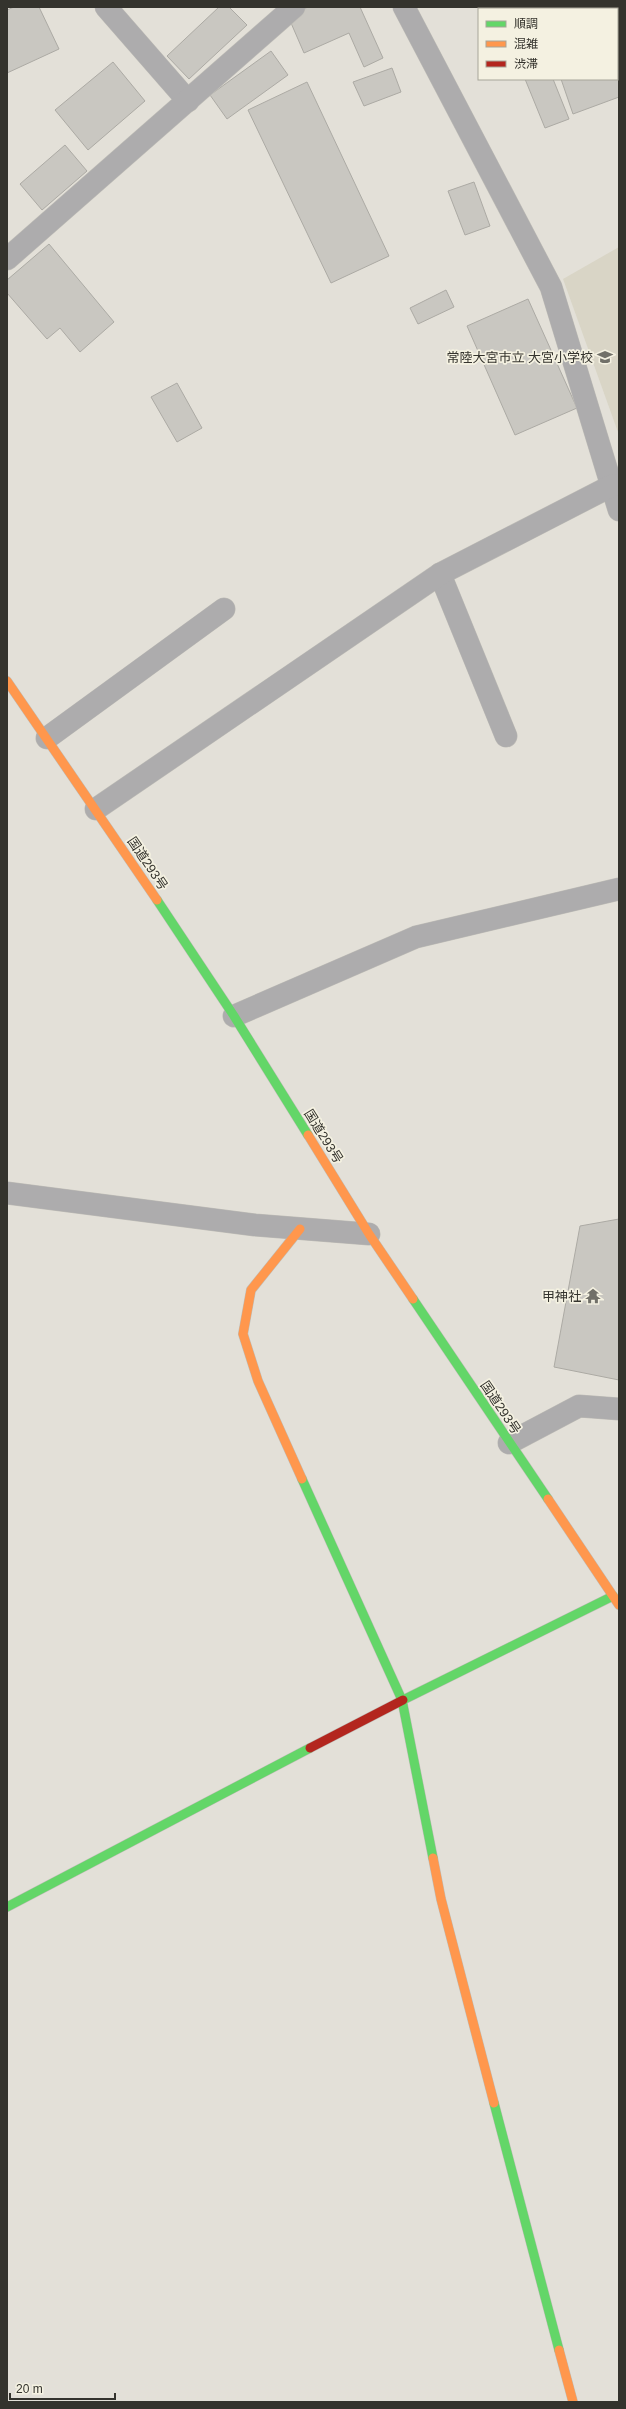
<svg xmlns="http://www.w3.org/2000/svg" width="626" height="2409" font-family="Helvetica,'Noto Sans JP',sans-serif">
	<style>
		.built { fill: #d9d5c6 }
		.building { fill: #c9c7c1; stroke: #acaaa4 }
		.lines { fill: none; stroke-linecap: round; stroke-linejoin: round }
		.street-casing { stroke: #bfbdb7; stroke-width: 23 }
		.fast-casing { stroke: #bfbdb7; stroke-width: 10 }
		.slow-casing { stroke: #bfbdb7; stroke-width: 10 }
		.jam-casing { stroke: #bfbdb7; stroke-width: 10 }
		.street { stroke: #adacad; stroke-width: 22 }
		.fast { stroke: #63d668; stroke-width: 9 }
		.slow { stroke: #ff974d; stroke-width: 9 }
		.jam { stroke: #b3261e; stroke-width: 9 }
		.labels { text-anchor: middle; stroke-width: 3.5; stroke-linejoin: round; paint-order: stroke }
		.poi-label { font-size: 13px; fill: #34332d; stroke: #f4f1e1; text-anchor: end }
		.street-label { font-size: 13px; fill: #34332d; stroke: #f4f1e1 }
	</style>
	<rect width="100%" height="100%" fill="#e3e0d8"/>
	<!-- built -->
	<path class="built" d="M619,247V435L563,279Z"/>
	<!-- building -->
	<g class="building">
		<path d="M14,7H39L59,49L7,73V10Z"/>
		<path d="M219,7H229L247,25L189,79L167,56Z"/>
		<path d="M308,7H360L383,58L364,67L349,33L304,53L288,16Z"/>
		<path d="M617,50L619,56V97L573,114L561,79H617Z"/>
		<path d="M271,51L288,75L227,119L210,95Z"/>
		<path d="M113,62L145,101L88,150L55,110Z"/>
		<path d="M392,68L401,92L364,106L353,82Z"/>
		<path d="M525,79H553L569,119L545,128Z"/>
		<path d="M307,82L389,256L331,283L248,110Z"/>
		<path d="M65,145L87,171L42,210L20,184Z"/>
		<path d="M474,182L490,226L465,235L448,191Z"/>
		<path d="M49,244L114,322L80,352L60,328L47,339L7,293V280Z"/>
		<path d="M446,290L454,307L418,324L410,308Z"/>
		<path d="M528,299L577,408L515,435L467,326Z"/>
		<path d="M177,383L202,428L177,442L151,397Z"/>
		<path d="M619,1219V1380L554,1367L580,1226Z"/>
	</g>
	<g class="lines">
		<defs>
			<g id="street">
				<path d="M106,7L188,101"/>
				<path d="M404,7L551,287L619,510"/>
				<path d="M7,259L294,7"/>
				<path d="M440,574L506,736"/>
				<path d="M47,738L224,609"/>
				<path d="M96,809L440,574L613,485"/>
				<path d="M234,1016L416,937L619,889"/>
				<path d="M7,1193L255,1225L369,1234"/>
				<path d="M509,1443L579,1406L619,1409"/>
			</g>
			<g id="fast">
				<path d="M157,900L234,1016L308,1135"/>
				<path d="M413,1299L548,1499"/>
				<path d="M302,1479L402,1700L433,1858"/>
				<path d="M403,1700L613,1596"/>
				<path d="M7,1907L310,1748"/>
				<path d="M494,2103L559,2350"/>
			</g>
			<g id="slow">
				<path d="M7,681L157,900"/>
				<path d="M308,1135L369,1234L413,1299"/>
				<path d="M300,1229L251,1290L243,1334L258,1381L302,1479"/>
				<path d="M548,1499L619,1605"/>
				<path d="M433,1858L441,1899L494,2103"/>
				<path d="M559,2350L573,2402"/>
			</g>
			<path id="jam" d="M310,1748L403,1700"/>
		</defs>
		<!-- street casing -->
		<use href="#street" class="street-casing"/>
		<!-- fast casing -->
		<use href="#fast" class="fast-casing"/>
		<!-- slow casing -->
		<use href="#slow" class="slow-casing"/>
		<!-- jam casing -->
		<use href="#jam" class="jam-casing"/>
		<!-- street -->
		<use href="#street" class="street"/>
		<!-- fast -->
		<use href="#fast" class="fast"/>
		<!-- slow -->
		<use href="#slow" class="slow"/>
		<!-- jam -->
		<use href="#jam" class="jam"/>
	</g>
	<!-- icons -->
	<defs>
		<symbol id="school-bare" viewBox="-9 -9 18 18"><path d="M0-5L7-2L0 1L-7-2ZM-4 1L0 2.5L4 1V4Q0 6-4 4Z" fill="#717069" stroke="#f4f1e1" stroke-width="2.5" paint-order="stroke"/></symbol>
		<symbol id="temple-bare" viewBox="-9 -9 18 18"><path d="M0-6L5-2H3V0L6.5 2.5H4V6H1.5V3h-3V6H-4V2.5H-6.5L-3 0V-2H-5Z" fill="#717069" stroke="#f4f1e1" stroke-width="2.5" paint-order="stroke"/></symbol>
	</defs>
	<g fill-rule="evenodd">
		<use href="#school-bare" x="594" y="346" width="22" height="22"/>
		<use href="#temple-bare" x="582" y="1285" width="22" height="22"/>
	</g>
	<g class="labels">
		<!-- poi labels -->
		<g class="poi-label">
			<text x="593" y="362">常陸大宮市立 大宮小学校</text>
			<text x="581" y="1301">甲神社</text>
		</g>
		<!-- street labels -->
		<g class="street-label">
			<text transform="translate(148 863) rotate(56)" y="5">国道293号</text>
			<text transform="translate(324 1136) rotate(58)" y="5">国道293号</text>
			<text transform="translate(501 1407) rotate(56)" y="5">国道293号</text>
		</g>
	</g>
	<!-- border -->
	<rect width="626" height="2409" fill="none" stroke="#34332d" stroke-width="16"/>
	<!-- legend -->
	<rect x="478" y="8" width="140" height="72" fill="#f4f1e1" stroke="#a7a599"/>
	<rect x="486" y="21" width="20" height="6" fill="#63d668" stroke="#a7a599"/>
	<text x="514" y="28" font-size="12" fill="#34332d">順調</text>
	<rect x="486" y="41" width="20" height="6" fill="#ff974d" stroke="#a7a599"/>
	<text x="514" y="48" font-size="12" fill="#34332d">混雑</text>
	<rect x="486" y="61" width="20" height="6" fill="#b3261e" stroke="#a7a599"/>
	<text x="514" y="68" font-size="12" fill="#34332d">渋滞</text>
	<!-- scale -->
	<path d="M10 2393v6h105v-6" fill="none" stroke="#34332d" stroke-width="2"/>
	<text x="16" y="2393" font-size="12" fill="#34332d" stroke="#f4f1e1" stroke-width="3" paint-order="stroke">20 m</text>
</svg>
